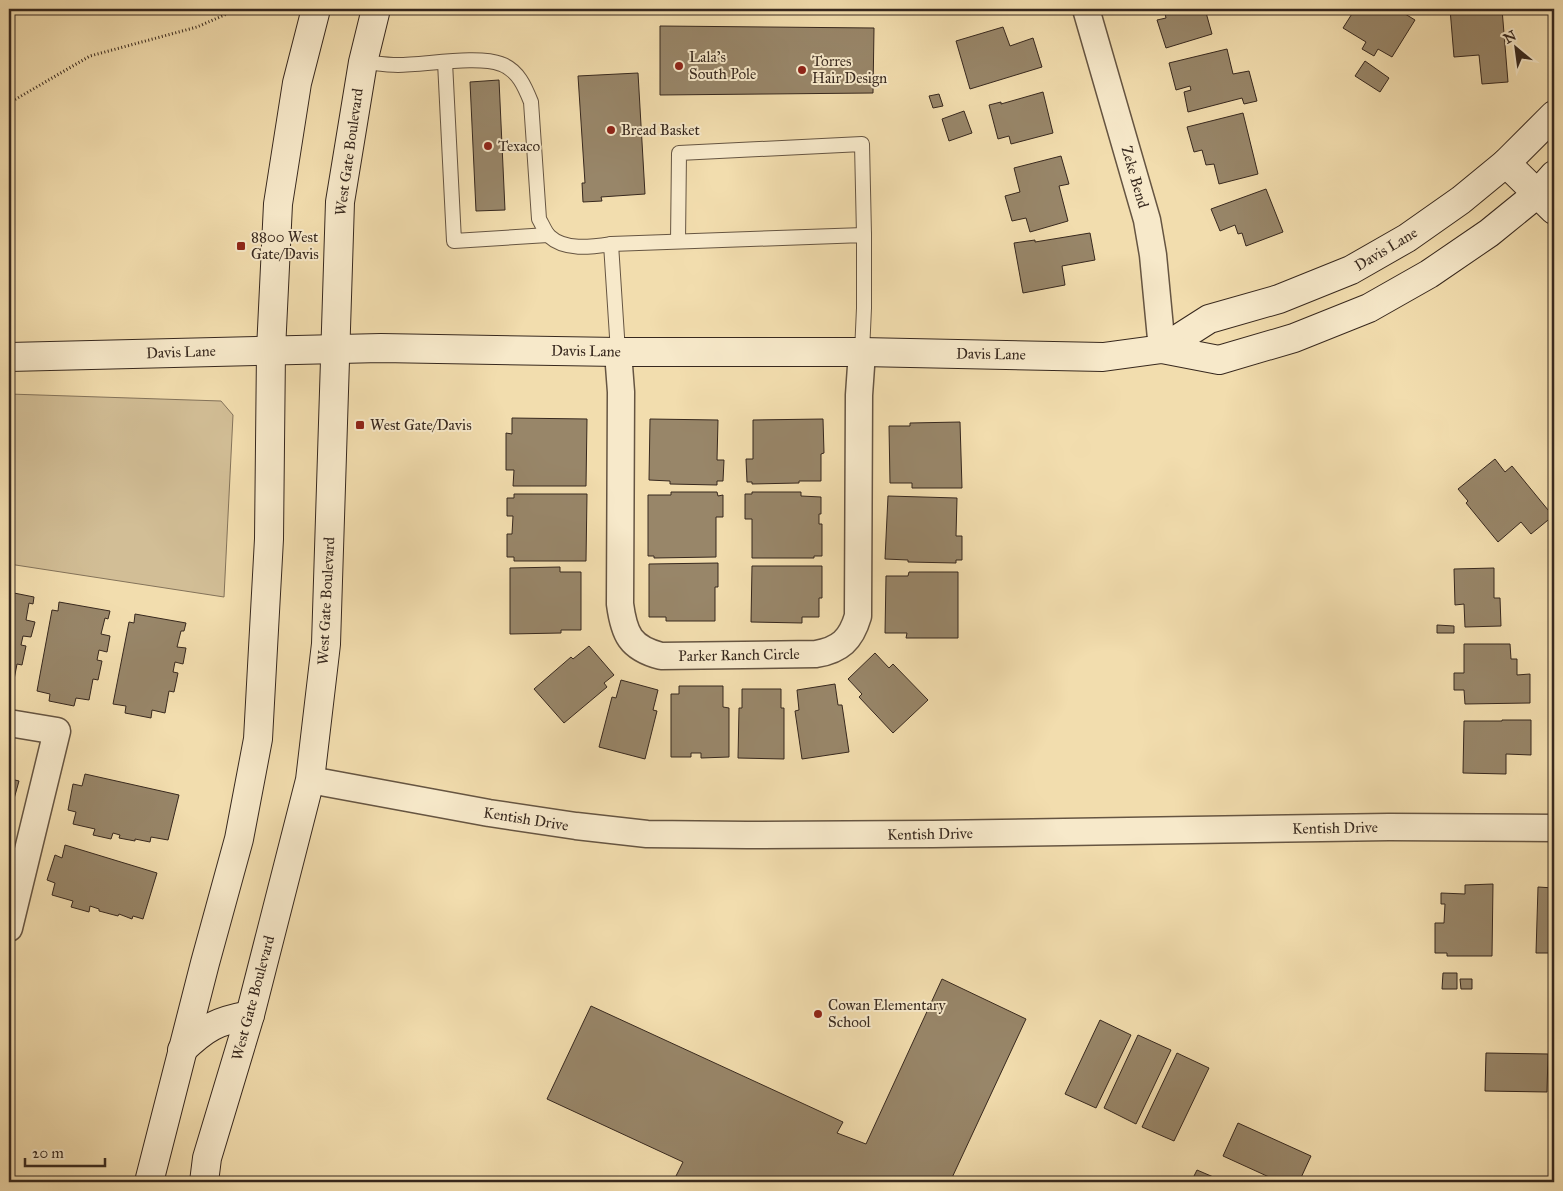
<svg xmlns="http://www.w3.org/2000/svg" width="1563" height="1191" font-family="'IM FELL Great Primer',serif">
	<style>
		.green { fill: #d2be96; stroke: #84735a }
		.building { fill: #988669; stroke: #37281e }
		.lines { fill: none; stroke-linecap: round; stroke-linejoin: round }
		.lane-casing { stroke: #665542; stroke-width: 16 }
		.street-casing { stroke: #665542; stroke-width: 29 }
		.secondary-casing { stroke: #37281e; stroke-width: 30 }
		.path { stroke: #37281e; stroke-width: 3; stroke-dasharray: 1 2.5; stroke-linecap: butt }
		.lane { stroke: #f7e9ca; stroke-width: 14 }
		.street { stroke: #f7e9ca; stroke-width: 26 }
		.secondary { stroke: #f7e9ca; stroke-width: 28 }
		.poi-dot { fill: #8f2418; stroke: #f7e9ca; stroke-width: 2 }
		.labels { text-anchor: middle; stroke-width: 4; stroke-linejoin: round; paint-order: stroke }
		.poi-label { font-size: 15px; fill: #37281e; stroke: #f7e9ca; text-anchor: start }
		.street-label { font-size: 15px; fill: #37281e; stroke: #f7e9ca }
	</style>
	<rect width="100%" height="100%" fill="#f2ddae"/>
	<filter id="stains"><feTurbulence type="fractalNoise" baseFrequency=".004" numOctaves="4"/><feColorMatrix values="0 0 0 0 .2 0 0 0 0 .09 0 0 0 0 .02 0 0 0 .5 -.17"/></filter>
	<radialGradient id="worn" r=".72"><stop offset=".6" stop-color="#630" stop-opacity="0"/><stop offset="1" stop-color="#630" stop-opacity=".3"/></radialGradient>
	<!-- green -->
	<path class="green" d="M9,394L221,401L233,415L224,597L9,564Z"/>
	<!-- building -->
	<g class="building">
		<path d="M1164,9H1205L1212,34L1166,48L1157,20L1166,18Z"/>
		<path d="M1355,9H1397L1415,20L1392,57L1378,49L1374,56L1362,49L1366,42L1343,28Z"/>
		<path d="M1450,9H1475V11L1502,9L1508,82L1482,84L1479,55L1454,57Z"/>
		<path d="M660,26L874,28L873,93L660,95Z"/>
		<path d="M1003,27L1010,46L1033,38L1042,67L970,89L956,41Z"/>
		<path d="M1227,49L1233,74L1249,71L1257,101L1244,104L1242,98L1188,112L1184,92L1191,90L1190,86L1176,90L1169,63Z"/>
		<path d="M1365,61L1389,78L1380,92L1355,76Z"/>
		<path d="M638,73L645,194L601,197L602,201L583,202L582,183H585L578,76Z"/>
		<path d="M499,80L505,210L476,211L470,82Z"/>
		<path d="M1043,92L1053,133L1011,144L1009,136L998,139L989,105L1001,102V104Z"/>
		<path d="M939,94L943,106L933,108L929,96Z"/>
		<path d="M964,111L972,133L949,141L942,119Z"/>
		<path d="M1243,113L1258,174L1219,184L1214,164L1206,165L1202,150L1194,152L1187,127Z"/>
		<path d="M1061,156L1069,184L1059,186L1068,221L1030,232L1026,218L1012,221L1005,196L1020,192L1014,168Z"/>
		<path d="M1266,189L1283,232L1246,246L1242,233L1238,234L1235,225L1220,231L1211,209Z"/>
		<path d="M1090,233L1095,260L1062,266L1065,285L1023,293L1014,243L1035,240V242Z"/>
		<path d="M512,418L587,419L586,486H513L514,470H506V433L512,434Z"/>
		<path d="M650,419L718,420L717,460H724L723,481H717V485L670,484V481L649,480Z"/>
		<path d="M823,419L824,453L821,454V481H799V483L752,484V482H747L746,459H753V420Z"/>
		<path d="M960,422L962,488H912V483H890L889,426H910V423Z"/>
		<path d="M1495,459L1505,472L1512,466L1553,516L1531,534L1521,522L1498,542L1466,503L1468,501L1458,489Z"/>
		<path d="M671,492H717L718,496L723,495V517H716V557L654,558V556H648V495H671Z"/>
		<path d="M752,492H801V496L821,497V514H819V524H822V556H814V558H752V519H745V494H752Z"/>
		<path d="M514,494H587L586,561H514V557H507V534H512L513,516H507V498H514Z"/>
		<path d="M888,496L957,498L956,536H962V560H956V563L908,562V560L885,559Z"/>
		<path d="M718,563V587H715V621H666V617H649V564Z"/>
		<path d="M752,566H822V598H819V617H802V623L751,622Z"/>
		<path d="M560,567V572H581V630H561V633L510,634V568Z"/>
		<path d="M1494,568V598H1500L1501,626L1465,627L1464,604L1455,605L1454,569Z"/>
		<path d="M909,572H958V638H906L907,633H885L886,576H908Z"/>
		<path d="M9,592L34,597L33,604L29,603L26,620L35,622L31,637L23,636L21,645L26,646L22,665L17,664L13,685H9Z"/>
		<path d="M59,602L110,611L108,619L105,618L101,634L110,636L107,652L99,650L97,660L102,661L98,680L93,679L89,700L76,698L74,706L49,701L50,694L37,691L52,610L58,611Z"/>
		<path d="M135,614L186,623L184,631H181L177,647L186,648L183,664L175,662L173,672L178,673L174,692L169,691L165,713L152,710L151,718L125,713L126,706L113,704L129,622L134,623Z"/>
		<path d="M1437,625L1454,626V633H1437Z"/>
		<path d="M1464,644H1510L1511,659H1517V675L1530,674V703L1465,704L1464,690H1454V673H1464Z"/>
		<path d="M589,646L614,675L604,683L607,687L564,723L534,689L571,657L573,659Z"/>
		<path d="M875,653L889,668L893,664L928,700L893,733L859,697L862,694L848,679Z"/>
		<path d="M621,680L658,690L653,710L657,711L645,759L599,747L612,697L616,698Z"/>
		<path d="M835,684L838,705H842L849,752L802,759L795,711L799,710L797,690Z"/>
		<path d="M679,686H723V707L729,708V757L701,758V753H691V757H671V694H679Z"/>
		<path d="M742,689H781V708H784V759L738,758L739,708H742Z"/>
		<path d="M1502,720H1531V755L1506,754V774L1463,773L1464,721H1502Z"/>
		<path d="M9,764L14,766L11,779L19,781L12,806L9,805Z"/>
		<path d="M85,774L179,795L168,840L151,837L150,842L135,839V841L119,838L120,835L113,833L111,839L93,835L95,829L73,824L76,812L68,810L73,784L82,786Z"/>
		<path d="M65,845L157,873L143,919L133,916L132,919L119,914L118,916L99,911V909L90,906L89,912L71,907L73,901L52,895L55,883L47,880L55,855L62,858Z"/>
		<path d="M1493,884L1492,956H1447V953H1435V923H1444L1445,904H1441V893L1465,894V885Z"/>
		<path d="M1538,887L1554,888V953H1536Z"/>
		<path d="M1443,973H1457V989H1442Z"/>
		<path d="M942,979L1026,1019L950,1182H673L683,1162L547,1099L591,1006L843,1122L837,1133L866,1144Z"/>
		<path d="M1460,979H1472V989H1461Z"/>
		<path d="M1100,1020L1131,1035L1096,1108L1065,1094Z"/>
		<path d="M1138,1035L1171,1050L1136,1124L1104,1108Z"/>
		<path d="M1177,1053L1209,1068L1174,1141L1142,1127Z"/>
		<path d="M1486,1053L1548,1054L1547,1092L1485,1091Z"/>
		<path d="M1238,1123L1311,1156L1299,1182H1280L1223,1156Z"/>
		<path d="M1552,1146H1554V1182H1553Z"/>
		<path d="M1197,1170L1225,1182H1191Z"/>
	</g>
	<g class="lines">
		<defs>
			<g id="lane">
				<path d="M363,62C374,63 386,65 398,65C425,65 478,55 501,64C518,70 525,87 531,102L539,219C542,224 545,232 549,236C565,251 591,247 611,244L618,352"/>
				<path d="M445,62L454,241L548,235"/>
				<path d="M678,241L679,153L862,144L864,235"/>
				<path d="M611,244L864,235V308L862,352"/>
			</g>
			<g id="street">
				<path d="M1086,9L1147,220L1153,255L1162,349"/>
				<path d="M618,352L621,392L620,604C624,634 630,648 661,656L816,654C840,650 851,640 858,616L859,395L862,352"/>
				<path d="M9,723L57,731L9,928"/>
				<path d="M310,780L489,813L576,826L647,834L747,835L933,834L1389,827L1554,828"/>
			</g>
			<g id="secondary">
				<path d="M1506,163L1554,210"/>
				<path d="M1162,349L1209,319L1279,299L1351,270L1407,238L1461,200L1506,163L1554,115"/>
				<path d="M9,357L381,348L618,352H862L1103,357L1162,349L1219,360L1294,338L1369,308L1429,274L1489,233L1537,194L1554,175"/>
				<path d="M182,1050C206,1027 217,1021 250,1015"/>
				<path d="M149,1182L205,963L239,839L258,739L269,539L271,350L278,204L297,83L316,9"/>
				<path d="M204,1182L207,1158L250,1015L310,780L326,644L340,202L363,62L376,9"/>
			</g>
		</defs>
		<!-- lane casing -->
		<use href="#lane" class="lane-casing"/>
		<!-- street casing -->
		<use href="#street" class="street-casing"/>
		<!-- secondary casing -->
		<use href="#secondary" class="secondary-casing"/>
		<!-- path -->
		<path class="path" d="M9,103L90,56L197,27L238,9"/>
		<!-- lane -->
		<use href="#lane" class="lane"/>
		<!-- street -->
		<use href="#street" class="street"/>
		<!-- secondary -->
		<use href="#secondary" class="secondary"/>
	</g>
	<!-- markers -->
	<g class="poi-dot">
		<circle cx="679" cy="66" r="5"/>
		<circle cx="802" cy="70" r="5"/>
		<circle cx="611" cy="130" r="5"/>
		<circle cx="488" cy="146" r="5"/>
		<rect x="236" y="241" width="10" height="10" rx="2.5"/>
		<rect x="355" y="420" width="10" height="10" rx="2.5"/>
		<circle cx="818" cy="1014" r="5"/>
	</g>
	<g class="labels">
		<!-- poi labels -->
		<g class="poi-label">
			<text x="689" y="62">Lala's<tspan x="689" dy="17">South Pole</tspan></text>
			<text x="812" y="66">Torres<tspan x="812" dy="17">Hair Design</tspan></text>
			<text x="621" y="135">Bread Basket</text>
			<text x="498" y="151">Texaco</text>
			<text x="251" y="242">8800 West<tspan x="251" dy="17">Gate/Davis</tspan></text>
			<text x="370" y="430">West Gate/Davis</text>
			<text x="828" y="1010">Cowan Elementary<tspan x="828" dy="17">School</tspan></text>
		</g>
		<!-- street labels -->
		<g class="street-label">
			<text transform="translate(349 152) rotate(-82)" y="5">West Gate Boulevard</text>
			<text transform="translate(1135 177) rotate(74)" y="5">Zeke Bend</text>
			<text transform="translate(1386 249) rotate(-31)" y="5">Davis Lane</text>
			<text transform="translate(586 351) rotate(1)" y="5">Davis Lane</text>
			<text transform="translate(181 352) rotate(-2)" y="5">Davis Lane</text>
			<text transform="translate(991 354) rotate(1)" y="5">Davis Lane</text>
			<text transform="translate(326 601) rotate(-87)" y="5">West Gate Boulevard</text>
			<text transform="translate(739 655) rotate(-1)" y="5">Parker Ranch Circle</text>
			<text transform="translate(526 819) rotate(9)" y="5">Kentish Drive</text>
			<text transform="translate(1335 828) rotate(-1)" y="5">Kentish Drive</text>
			<text transform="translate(930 834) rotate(-1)" y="5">Kentish Drive</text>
			<text transform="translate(253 998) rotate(-75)" y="5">West Gate Boulevard</text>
		</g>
	</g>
	<!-- margin -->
	<rect width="1563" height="1191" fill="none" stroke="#f2ddae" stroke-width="30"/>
	<rect x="10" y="10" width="1543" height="1171" fill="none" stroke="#37281e" stroke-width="2.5"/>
	<rect x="15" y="15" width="1533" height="1161" fill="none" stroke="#37281e"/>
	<!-- north arrow -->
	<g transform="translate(1516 48) rotate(331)" stroke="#f7e9ca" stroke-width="4" paint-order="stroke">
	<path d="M0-4L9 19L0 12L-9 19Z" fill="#37281e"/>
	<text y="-8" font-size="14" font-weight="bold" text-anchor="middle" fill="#37281e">N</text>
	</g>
	<!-- scale -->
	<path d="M25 1158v8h80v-8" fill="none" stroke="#37281e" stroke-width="2.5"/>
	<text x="32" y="1158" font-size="15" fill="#37281e" stroke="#f7e9ca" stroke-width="4" paint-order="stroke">20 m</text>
	<rect width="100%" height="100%" filter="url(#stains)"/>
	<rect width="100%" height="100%" fill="url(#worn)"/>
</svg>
